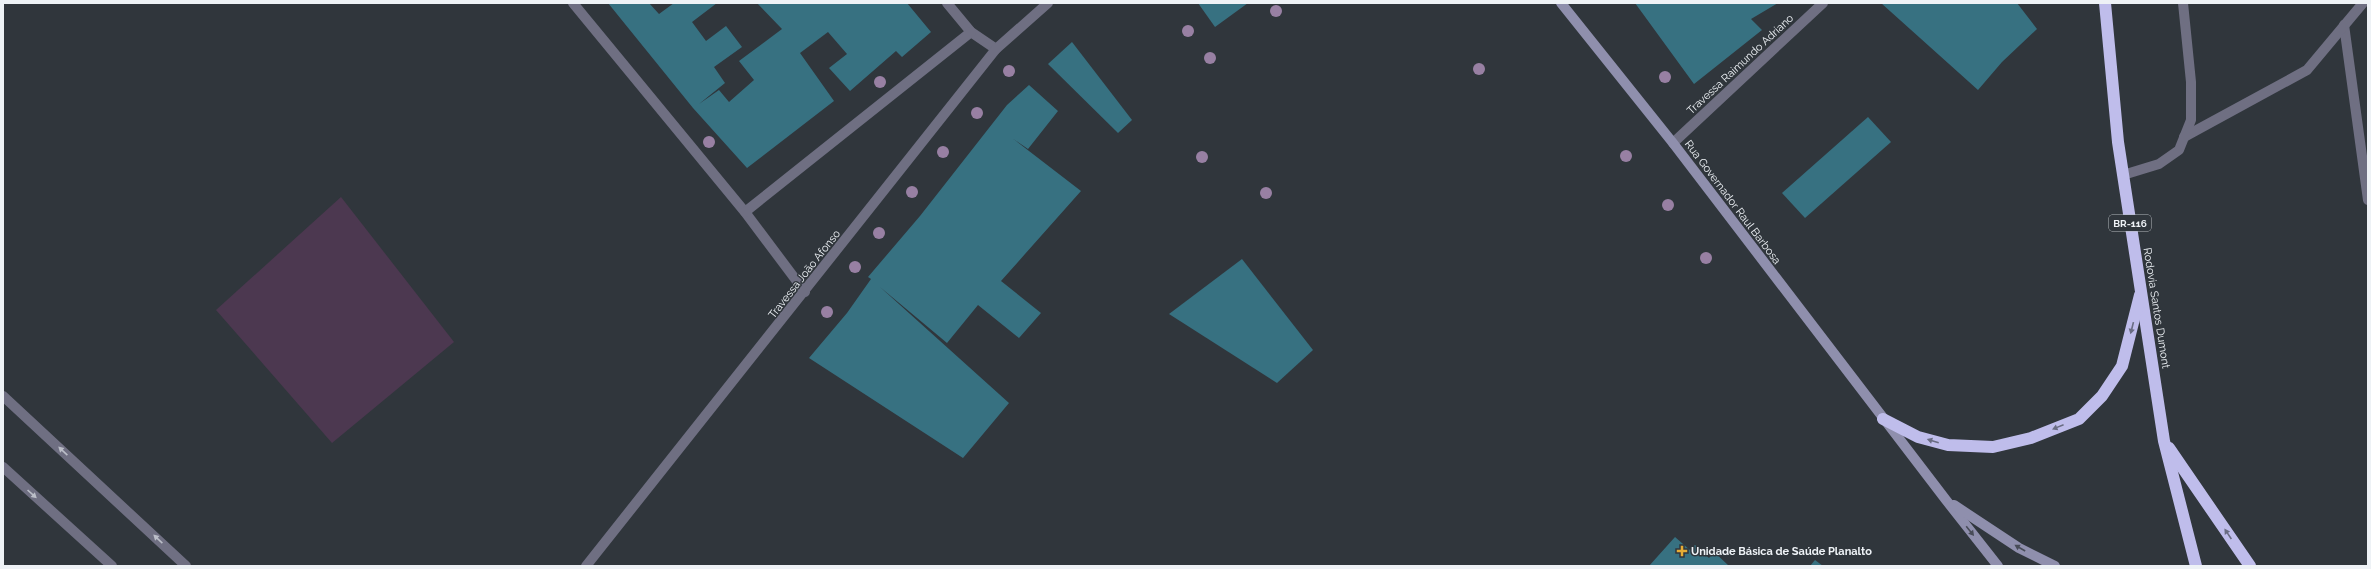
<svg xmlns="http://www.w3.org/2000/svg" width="2371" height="569" font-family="Raleway,sans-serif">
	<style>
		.green { fill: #4c3850 }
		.building { fill: #377181 }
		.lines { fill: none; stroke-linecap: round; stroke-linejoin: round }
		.street { stroke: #6f6f82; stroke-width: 10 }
		.secondary { stroke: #8f8fad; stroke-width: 10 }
		.highway { stroke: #bfbdeb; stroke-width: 12 }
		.tree { fill: #9880a3 }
		.oneway { fill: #696c82 }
		.oneway2 { fill: #bbbec8 }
		.oneway3 { fill: #484c58 }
		.poi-dot { fill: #e6ad36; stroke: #30363c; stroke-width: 1.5 }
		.labels { text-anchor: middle; stroke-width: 3; stroke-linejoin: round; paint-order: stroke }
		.shield { fill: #30363c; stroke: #b5babe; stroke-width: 1 }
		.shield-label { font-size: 10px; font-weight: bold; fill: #eef2f6 }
		.street-label { font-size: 11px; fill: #eef2f6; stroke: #30363c }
		.poi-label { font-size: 11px; font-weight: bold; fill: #eef2f6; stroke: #30363c; text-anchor: start }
	</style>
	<rect width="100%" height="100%" fill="#30363c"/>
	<!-- green -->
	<path class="green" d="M341,197L454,342L332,443L216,310Z"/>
	<!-- building -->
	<g class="building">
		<path d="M608,3H649L659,14L674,3H717L692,22L706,41L726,26L742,47L714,67L725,83L699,104L719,90L729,102L754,80L739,61L782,29L757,3H907L931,32L902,57L896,51L850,91L829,68L847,54L828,32L800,53L834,101L747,168L693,108Z"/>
		<path d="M1198,3H1248L1215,27Z"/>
		<path d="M1635,3H1778L1751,19L1762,30L1694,84Z"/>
		<path d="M1881,3H2017L2037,29L2002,62L1978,90Z"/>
		<path d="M1072,42L1132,120L1118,133L1048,64Z"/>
		<path d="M1029,85L1058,111L1028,149L1012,138L1081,191L1001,281L1041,313L1019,338L978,305L947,343L880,287L1009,403L963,458L809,358L847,313L871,279L868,277L920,216L1007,105Z"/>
		<path d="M1868,117L1891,142L1805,218L1782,193Z"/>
		<path d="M1242,259L1313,350L1277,383L1169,314Z"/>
		<path d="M1675,537L1690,550L1695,545L1709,558L1714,552L1728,565L1649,566Z"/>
		<path d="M1815,560L1823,566H1810Z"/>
	</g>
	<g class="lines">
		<!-- street -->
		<g class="street">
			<path d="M573,3L745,212L805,292"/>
			<path d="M947,3L971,32L996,49"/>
			<path d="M2344,25L2368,200"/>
			<path d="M2184,137L2307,70L2363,3"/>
			<path d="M1673,143L1823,3"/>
			<path d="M2123,175L2159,164L2179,150L2191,120V82L2183,3"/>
			<path d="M745,212L971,32"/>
			<path d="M3,396L186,566"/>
			<path d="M3,467L112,566"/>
			<path d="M586,566L996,49L1048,3"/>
		</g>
		<!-- secondary -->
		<g class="secondary">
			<path d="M1561,3L1673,143L1946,500L1998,566"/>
			<path d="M1954,505L2019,548L2055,566"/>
		</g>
		<!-- highway -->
		<g class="highway">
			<path d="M2105,3L2118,142L2164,441L2196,566"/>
			<path d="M1883,419L1918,437L1948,445L1993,447L2031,438L2079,419L2102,396L2122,366L2140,295"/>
			<path d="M2169,448L2250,566"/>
		</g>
	</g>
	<!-- trees -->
	<g class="tree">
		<circle cx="1276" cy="11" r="6"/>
		<circle cx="1188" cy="31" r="6"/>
		<circle cx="1210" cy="58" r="6"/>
		<circle cx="1479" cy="69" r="6"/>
		<circle cx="1009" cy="71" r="6"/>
		<circle cx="1665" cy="77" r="6"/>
		<circle cx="880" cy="82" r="6"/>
		<circle cx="977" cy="113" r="6"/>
		<circle cx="709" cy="142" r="6"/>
		<circle cx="943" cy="152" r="6"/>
		<circle cx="1626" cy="156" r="6"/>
		<circle cx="1202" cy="157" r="6"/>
		<circle cx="912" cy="192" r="6"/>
		<circle cx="1266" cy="193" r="6"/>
		<circle cx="1668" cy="205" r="6"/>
		<circle cx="879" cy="233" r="6"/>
		<circle cx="1706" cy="258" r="6"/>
		<circle cx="855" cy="267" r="6"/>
		<circle cx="827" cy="312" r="6"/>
	</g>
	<!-- one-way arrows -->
	<defs><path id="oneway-solid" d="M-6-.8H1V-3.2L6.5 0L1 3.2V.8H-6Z"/></defs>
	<g class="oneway">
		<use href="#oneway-solid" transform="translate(2132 328) rotate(104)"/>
		<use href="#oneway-solid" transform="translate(2058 427) rotate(158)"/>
		<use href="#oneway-solid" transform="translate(1933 441) rotate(-163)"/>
		<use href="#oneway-solid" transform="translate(2228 534) rotate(-124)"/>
	</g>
	<g class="oneway2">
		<use href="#oneway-solid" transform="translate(63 451) rotate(-137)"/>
		<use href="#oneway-solid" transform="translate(32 494) rotate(42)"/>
		<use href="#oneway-solid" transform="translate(158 539) rotate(-137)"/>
	</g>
	<g class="oneway3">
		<use href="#oneway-solid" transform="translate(1970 531) rotate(51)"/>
		<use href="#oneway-solid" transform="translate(2020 548) rotate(-150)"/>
	</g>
	<!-- markers -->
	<path class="poi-dot" d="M1680 545h4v4h4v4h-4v4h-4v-4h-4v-4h4z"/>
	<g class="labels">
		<!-- shield labels -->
		<rect class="shield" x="2109" y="215" width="42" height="16" rx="3"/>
		<g class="shield-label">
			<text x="2130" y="227">BR-116</text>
		</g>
		<!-- street labels -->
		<g class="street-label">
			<text transform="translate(1740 64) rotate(-43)" y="4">Travessa Raimundo Adriano</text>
			<text transform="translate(1733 202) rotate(53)" y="4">Rua Governador Raul Barbosa</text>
			<text transform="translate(804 274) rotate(-52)" y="4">Travessa João Afonso</text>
			<text transform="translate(2157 308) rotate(81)" y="4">Rodovia Santos Dumont</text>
		</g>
		<!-- poi labels -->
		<g class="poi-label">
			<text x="1691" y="555">Unidade Básica de Saúde Planalto</text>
		</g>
	</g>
	<!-- border -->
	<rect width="2371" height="569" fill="none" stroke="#eef2f6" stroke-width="8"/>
</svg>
